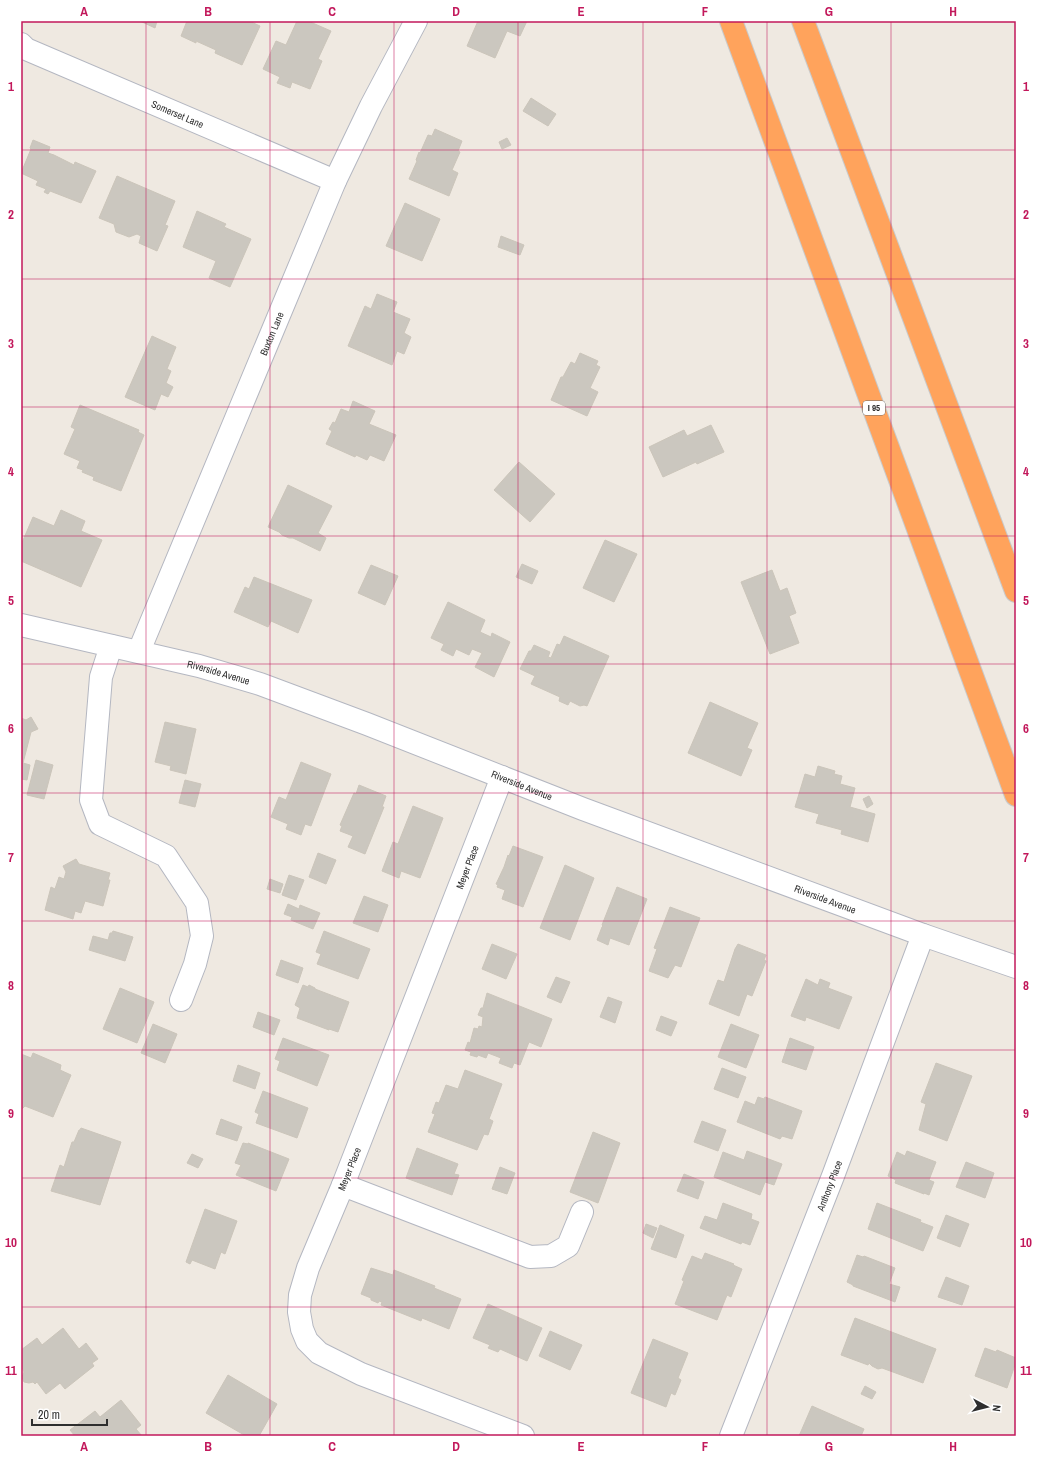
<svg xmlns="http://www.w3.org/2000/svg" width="1037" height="1457" font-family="'Archivo Narrow',sans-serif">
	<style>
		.building { fill: #cbc7bf; stroke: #cbc5ba }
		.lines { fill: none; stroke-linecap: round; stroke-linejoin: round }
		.minor-casing { stroke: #b4b7c1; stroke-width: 24 }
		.highway-casing { stroke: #c9c9c9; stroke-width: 24 }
		.minor { stroke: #fff; stroke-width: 22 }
		.highway { stroke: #ffa35c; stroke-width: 22 }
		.grid { fill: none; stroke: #c2185b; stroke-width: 1; stroke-opacity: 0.55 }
		.labels { text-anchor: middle; stroke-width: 3; stroke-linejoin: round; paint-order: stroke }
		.shield { fill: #fff; stroke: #6d6d6d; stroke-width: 1 }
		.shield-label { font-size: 9px; font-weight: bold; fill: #2e2e2e }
		.street-label { font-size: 10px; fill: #2e2e2e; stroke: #fff }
		.neatline { fill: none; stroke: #c2185b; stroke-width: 1.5 }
		.grid-label { font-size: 13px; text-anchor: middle; font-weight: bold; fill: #c2185b }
	</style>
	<rect width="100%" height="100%" fill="#efe9e1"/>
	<!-- building -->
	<g class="building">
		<path d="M140,21H157L155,28Z"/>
		<path d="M187,21H249L260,26L242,65L215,53L216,50L196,41V43L181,36Z"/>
		<path d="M297,21H308L331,31L318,59L322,61L310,89L292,82L290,88L277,83L280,77L263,69L276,41L286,45Z"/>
		<path d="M478,21H527L520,36L507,31L495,58L467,46Z"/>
		<path d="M531,98L556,114L548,126L523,111Z"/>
		<path d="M435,129L462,141L458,151L460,152L452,170L458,173L449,196L409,179L417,161L416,160L419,152L420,153L428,135L432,136Z"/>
		<path d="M507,138L511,145L502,149L499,142Z"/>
		<path d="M33,140L50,147L48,153L54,155L74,165L75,162L96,171L81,203L50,191L48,194L44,192L46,189L36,185L38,181L21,173L31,149L30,148Z"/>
		<path d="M117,176L175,201L165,225L168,226L157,251L139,243L141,236L137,234L129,237L116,232L114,224L99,218Z"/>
		<path d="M405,203L440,219L422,261L386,246Z"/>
		<path d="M197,211L226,224L224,227L251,239L230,287L209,278L216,261L183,247Z"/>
		<path d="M501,236L524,245L520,255L498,247Z"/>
		<path d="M377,294L397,302L393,312L410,319L404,333L411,337L404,354L397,351L392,365L348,346L365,306L371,309Z"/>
		<path d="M152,336L176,347L167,369L171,371L166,383L173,387L168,397L161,394L155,410L125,397Z"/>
		<path d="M580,353L598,361L596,365L600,367L590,388L598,392L587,416L551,400L561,377H563L571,362L575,364Z"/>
		<path d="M353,401L375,411L369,424L396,435L384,461L370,455L367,460L356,455L355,457L326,444L332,431L329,429L333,422L335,423L341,409L349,412Z"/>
		<path d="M80,405L139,430L138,432L144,435L121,491L93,480L94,477L82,472L83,470L77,468L80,461L64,454L75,429L71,427Z"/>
		<path d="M711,425L724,452L697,464L696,462L663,477L649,447L684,430L687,436Z"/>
		<path d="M519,462L555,494L530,522L494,490Z"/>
		<path d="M288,485L332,506L318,533L326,538L320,551L293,538H289L282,535L279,532L268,527Z"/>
		<path d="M61,510L85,521L81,531L102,540L81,587L21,561V545L33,517L54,526Z"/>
		<path d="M605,540L637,554L614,602L583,588Z"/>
		<path d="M522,564L538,571L532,584L516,577Z"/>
		<path d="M371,565L398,576L385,605L358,593Z"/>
		<path d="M772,570L780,591L787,588L796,613L789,616L799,643L770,654L741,582Z"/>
		<path d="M254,577L312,600L298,633L271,621L268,627L234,612L245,587L249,589Z"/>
		<path d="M448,602L485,620L480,632L491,637L492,633L510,642L494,677L475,667L482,653L472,649L469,655L456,649L453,656L441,650L444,644L431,638Z"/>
		<path d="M564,636L609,656L587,706L584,705L580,706L570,701L568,705L559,701L560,697L531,684L535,676L520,669L529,651H531L534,645L550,652L548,657L551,658L557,644L560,645Z"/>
		<path d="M710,702L758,723L747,748L752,750L741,776L688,753Z"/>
		<path d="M31,717L38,729L31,732L23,763L30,765L27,780L21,779V718L26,720Z"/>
		<path d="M165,722L196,729L186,774L170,770L171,766L155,762Z"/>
		<path d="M36,760L53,765L44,799L27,795Z"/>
		<path d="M301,762L331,774L311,826L305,824L301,835L286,829L288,824L271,817L279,797L286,800Z"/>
		<path d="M818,766L835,771L834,774L842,776L840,784L855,788L850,807L875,814L868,842L841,834L842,830L816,823L819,814L795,807L805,774L815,777Z"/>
		<path d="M185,780L201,784L195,807L179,803Z"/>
		<path d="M359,785L386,796L382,807H384L365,854L348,847L353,836L340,831L342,826L340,825L354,793L356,794Z"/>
		<path d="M869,796L873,804L867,808L863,799Z"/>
		<path d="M413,806L443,818L420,878L401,871L399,878L382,871L393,842L398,844Z"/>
		<path d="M513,846L543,857L523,907L502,899L505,890L497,887L498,885L496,884L504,867L508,855L509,856Z"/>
		<path d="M318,853L336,860L326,884L309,877Z"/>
		<path d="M76,859L79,864L110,873L108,880H110L103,906L85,901L81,913L75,911L73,919L45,910L51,887L55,889L59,877L64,879L66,872L63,866Z"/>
		<path d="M565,865L594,878L570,940L540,928Z"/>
		<path d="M289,875L304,880L296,900L282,895Z"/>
		<path d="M270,879L283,884L280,893L267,889Z"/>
		<path d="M617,887L647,899L629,945L610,938L608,945L597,940L602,927L603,926L602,925Z"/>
		<path d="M364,896L388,905L378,932L353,923Z"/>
		<path d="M288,904L299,909L300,905L320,913L313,929L291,920L292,917L284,914Z"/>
		<path d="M670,907L700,918L681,967L675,965L668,978L649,971L657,949L654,948Z"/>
		<path d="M113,931L133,937L125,961L89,950L93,936L108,940L110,933H112Z"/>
		<path d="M324,931L370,949L358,979L317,964L321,954L316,952Z"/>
		<path d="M492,944L517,954L506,979L482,969Z"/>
		<path d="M738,944L766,955L764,960L766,961L752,996L747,994L739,1016L709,1004L718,980L724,982L735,949Z"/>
		<path d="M281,960L303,968L298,983L276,975Z"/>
		<path d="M556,977L570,982L561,1003L547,997Z"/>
		<path d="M806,979L818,985L820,979L830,983L828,988L852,997L839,1029L806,1017L805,1021L791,1016Z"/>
		<path d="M303,985L308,987L309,985L315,988V989L349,1002L338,1032L329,1029V1030L297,1018L300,1008L295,1005Z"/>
		<path d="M120,988L154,1002L137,1043L103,1029Z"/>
		<path d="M487,993L552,1019L541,1047L529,1042L520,1065L514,1063L512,1068L499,1063L501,1058L488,1053L486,1058L478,1055L477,1057L470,1055L471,1052L465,1050L468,1042L470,1043L474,1028L478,1029L479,1026L482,1027L483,1017L478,1015L481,1008H483Z"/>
		<path d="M608,997L622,1002L615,1023L600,1017Z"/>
		<path d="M258,1012L280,1020L274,1035L253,1027Z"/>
		<path d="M661,1016L677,1022L671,1036L656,1030Z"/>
		<path d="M153,1024L177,1034L165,1063L141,1053Z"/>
		<path d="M731,1024L759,1035L746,1068L718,1057Z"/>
		<path d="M283,1038L329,1055L317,1086L277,1070L280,1061L275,1059Z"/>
		<path d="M790,1038L814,1047L806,1070L782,1062Z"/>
		<path d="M33,1053L61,1065L60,1070L71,1075L53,1117L25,1106L22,1109L21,1108V1054L31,1058Z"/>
		<path d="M936,1063L972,1076L947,1141L919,1130L926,1104L921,1102Z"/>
		<path d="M238,1065L260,1073L255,1089L233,1081Z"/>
		<path d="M722,1068L746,1077L738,1098L714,1089Z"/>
		<path d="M465,1070L502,1084L489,1119L493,1121L488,1135L484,1134L477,1150L428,1132L435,1114L432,1113L436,1102L439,1103L446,1085L458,1089Z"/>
		<path d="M263,1091L308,1108L297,1138L256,1123L259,1114L255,1112Z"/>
		<path d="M758,1097L764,1099L765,1097L802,1111L792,1139L782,1136L780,1139L737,1122L745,1101L755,1105Z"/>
		<path d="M221,1119L242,1127L237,1141L216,1134Z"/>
		<path d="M702,1121L726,1130L718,1151L694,1142Z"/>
		<path d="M81,1128L121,1142L100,1205L51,1191L60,1165L64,1167L72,1142H74L79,1130H80Z"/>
		<path d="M593,1132L620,1143L598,1203L570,1192Z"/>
		<path d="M243,1143L248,1144V1143L289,1159L276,1191L236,1175L241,1165L235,1163Z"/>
		<path d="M417,1148L458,1164L454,1174L459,1175L452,1195L406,1178Z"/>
		<path d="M747,1151L782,1164L774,1185L765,1182L760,1195L714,1177L723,1152L744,1160Z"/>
		<path d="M907,1151L936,1162L929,1180L934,1182L929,1195L924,1193V1194L895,1183L896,1180L888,1176L897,1152L905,1156Z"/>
		<path d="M192,1154L203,1159L198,1168L187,1163Z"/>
		<path d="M966,1162L994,1173L985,1198L956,1187Z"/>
		<path d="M500,1167L515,1173L507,1194L492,1189Z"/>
		<path d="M684,1174L704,1182L698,1199L677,1191Z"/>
		<path d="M723,1203L752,1214L751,1219L759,1222L750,1245L742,1242L741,1244L700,1228L705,1216L717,1220Z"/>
		<path d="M877,1203L921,1220L920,1222L933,1227L923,1251L868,1229Z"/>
		<path d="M205,1209L237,1221L225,1254L221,1252L215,1269L192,1260L190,1264L186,1262Z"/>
		<path d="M946,1215L969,1224L960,1247L937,1238Z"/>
		<path d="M646,1224L657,1228L653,1238L643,1233Z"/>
		<path d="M660,1225L684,1235L676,1258L651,1249Z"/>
		<path d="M705,1253L734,1264L733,1265L742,1269L731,1297L727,1295L717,1320L675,1304L684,1281L682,1280L692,1256L702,1260Z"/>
		<path d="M857,1255L863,1257L864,1256L895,1268L889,1284L900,1287L895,1302L853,1286V1285L847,1282Z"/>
		<path d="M371,1268L393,1275L394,1270L435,1286L434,1288L461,1299L449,1329L422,1318L421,1321L381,1305L382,1302L379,1301L378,1303L371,1300V1298L361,1294Z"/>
		<path d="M946,1277L969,1286L962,1305L938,1297Z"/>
		<path d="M488,1304L542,1328L527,1361L500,1349L498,1352L488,1348L490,1345L473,1338Z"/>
		<path d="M855,1318L936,1349L923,1383L882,1368L878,1369L872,1366L869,1363L868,1365L841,1355Z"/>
		<path d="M63,1328L79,1349L86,1343L98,1359L92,1363L94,1366L65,1389L60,1383L46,1394L37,1382L35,1384L33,1382L29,1383L24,1382L22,1377L24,1372L21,1365V1350L37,1338L42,1345Z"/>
		<path d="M550,1331L582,1345L570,1370L539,1356Z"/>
		<path d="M653,1339L688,1353L678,1378L681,1380L675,1395L671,1393L666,1407L631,1393Z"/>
		<path d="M985,1348L996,1352L997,1350L1016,1358V1362L1007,1388L975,1376Z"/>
		<path d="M228,1375L277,1404L259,1436H246L206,1413Z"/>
		<path d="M865,1386L876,1392L872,1399L861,1394Z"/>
		<path d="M121,1400L141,1425L136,1429L142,1436H75L70,1430L95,1411L100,1417Z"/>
		<path d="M812,1406L864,1429L861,1436H799Z"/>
	</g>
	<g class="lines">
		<defs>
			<g id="minor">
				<path id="s1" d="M21,44L26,49L335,181"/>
				<path id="s2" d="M21,625L199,666L260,684L367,724L583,809L923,935L1016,967"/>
				<path d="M111,646L101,677L91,800L100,824L166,856L197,903L202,936L195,964L181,1000"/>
				<path id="s3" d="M139,651L335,181L371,106L416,21"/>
				<path d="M502,777L343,1185L308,1268L300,1295L299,1312L302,1329L307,1341L319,1353L361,1374L523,1436"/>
				<path d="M343,1185L530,1257L551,1256L568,1246L582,1212"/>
				<path id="s4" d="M731,1436L833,1176L923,935"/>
			</g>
			<g id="highway">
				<path d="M731,21L1016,795"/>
				<path d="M803,21L1016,591"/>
			</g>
		</defs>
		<!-- minor casing -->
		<use href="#minor" class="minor-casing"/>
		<!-- highway casing -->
		<use href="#highway" class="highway-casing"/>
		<!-- minor -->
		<use href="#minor" class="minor"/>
		<!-- highway -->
		<use href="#highway" class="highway"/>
	</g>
	<!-- grid -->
	<path class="grid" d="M146,21V1436M270,21V1436M394,21V1436M518,21V1436M643,21V1436M767,21V1436M891,21V1436M21,150H1016M21,279H1016M21,407H1016M21,536H1016M21,664H1016M21,793H1016M21,921H1016M21,1050H1016M21,1178H1016M21,1307H1016"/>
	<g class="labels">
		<!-- shield labels -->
		<rect class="shield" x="863" y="401" width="22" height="14" rx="3"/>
		<g class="shield-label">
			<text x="874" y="411">I 95</text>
		</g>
		<!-- street labels -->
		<g class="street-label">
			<text dy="4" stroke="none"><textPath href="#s1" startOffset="172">Somerset Lane</textPath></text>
			<text dy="4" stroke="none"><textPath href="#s3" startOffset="344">Buxton Lane</textPath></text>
			<text dy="4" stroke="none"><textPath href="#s2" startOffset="203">Riverside Avenue</textPath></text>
			<text dy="4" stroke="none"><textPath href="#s2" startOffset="527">Riverside Avenue</textPath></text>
			<text transform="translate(467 867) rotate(-69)" y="4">Meyer Place</text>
			<text dy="4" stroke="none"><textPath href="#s2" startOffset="851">Riverside Avenue</textPath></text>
			<text transform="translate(349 1169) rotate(-68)" y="4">Meyer Place</text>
			<text dy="4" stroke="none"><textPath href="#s4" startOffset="269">Anthony Place</textPath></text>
		</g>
	</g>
	<!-- border -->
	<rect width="1037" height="1457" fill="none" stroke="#ffffff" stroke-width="44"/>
	<!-- north arrow -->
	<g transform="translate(987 1407) rotate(97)" stroke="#ffffff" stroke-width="3" paint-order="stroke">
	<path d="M0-3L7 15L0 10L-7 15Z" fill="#2e2e2e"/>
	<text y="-6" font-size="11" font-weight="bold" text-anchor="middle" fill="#2e2e2e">N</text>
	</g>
	<!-- scale -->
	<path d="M32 1419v6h75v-6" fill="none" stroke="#2e2e2e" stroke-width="2"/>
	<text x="38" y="1419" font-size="12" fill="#2e2e2e" stroke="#ffffff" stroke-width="3" paint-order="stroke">20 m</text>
	<rect x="22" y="22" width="993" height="1413" class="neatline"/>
	<g class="grid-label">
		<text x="84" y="16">A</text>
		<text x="208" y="16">B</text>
		<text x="332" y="16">C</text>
		<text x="456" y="16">D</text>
		<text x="581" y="16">E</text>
		<text x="705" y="16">F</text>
		<text x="829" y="16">G</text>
		<text x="953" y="16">H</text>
		<text x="11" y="91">1</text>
		<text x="1026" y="91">1</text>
		<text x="11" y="219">2</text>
		<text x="1026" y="219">2</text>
		<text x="11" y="348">3</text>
		<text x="1026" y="348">3</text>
		<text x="11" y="476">4</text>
		<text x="1026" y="476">4</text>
		<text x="11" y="605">5</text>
		<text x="1026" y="605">5</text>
		<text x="11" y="733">6</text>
		<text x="1026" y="733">6</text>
		<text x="11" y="862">7</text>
		<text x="1026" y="862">7</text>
		<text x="11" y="990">8</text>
		<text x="1026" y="990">8</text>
		<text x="11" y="1118">9</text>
		<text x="1026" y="1118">9</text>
		<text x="11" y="1247">10</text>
		<text x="1026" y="1247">10</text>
		<text x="11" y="1375">11</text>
		<text x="1026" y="1375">11</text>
		<text x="84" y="1451">A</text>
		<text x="208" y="1451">B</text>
		<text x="332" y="1451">C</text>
		<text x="456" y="1451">D</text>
		<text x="581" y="1451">E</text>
		<text x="705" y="1451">F</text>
		<text x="829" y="1451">G</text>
		<text x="953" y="1451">H</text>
	</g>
</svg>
